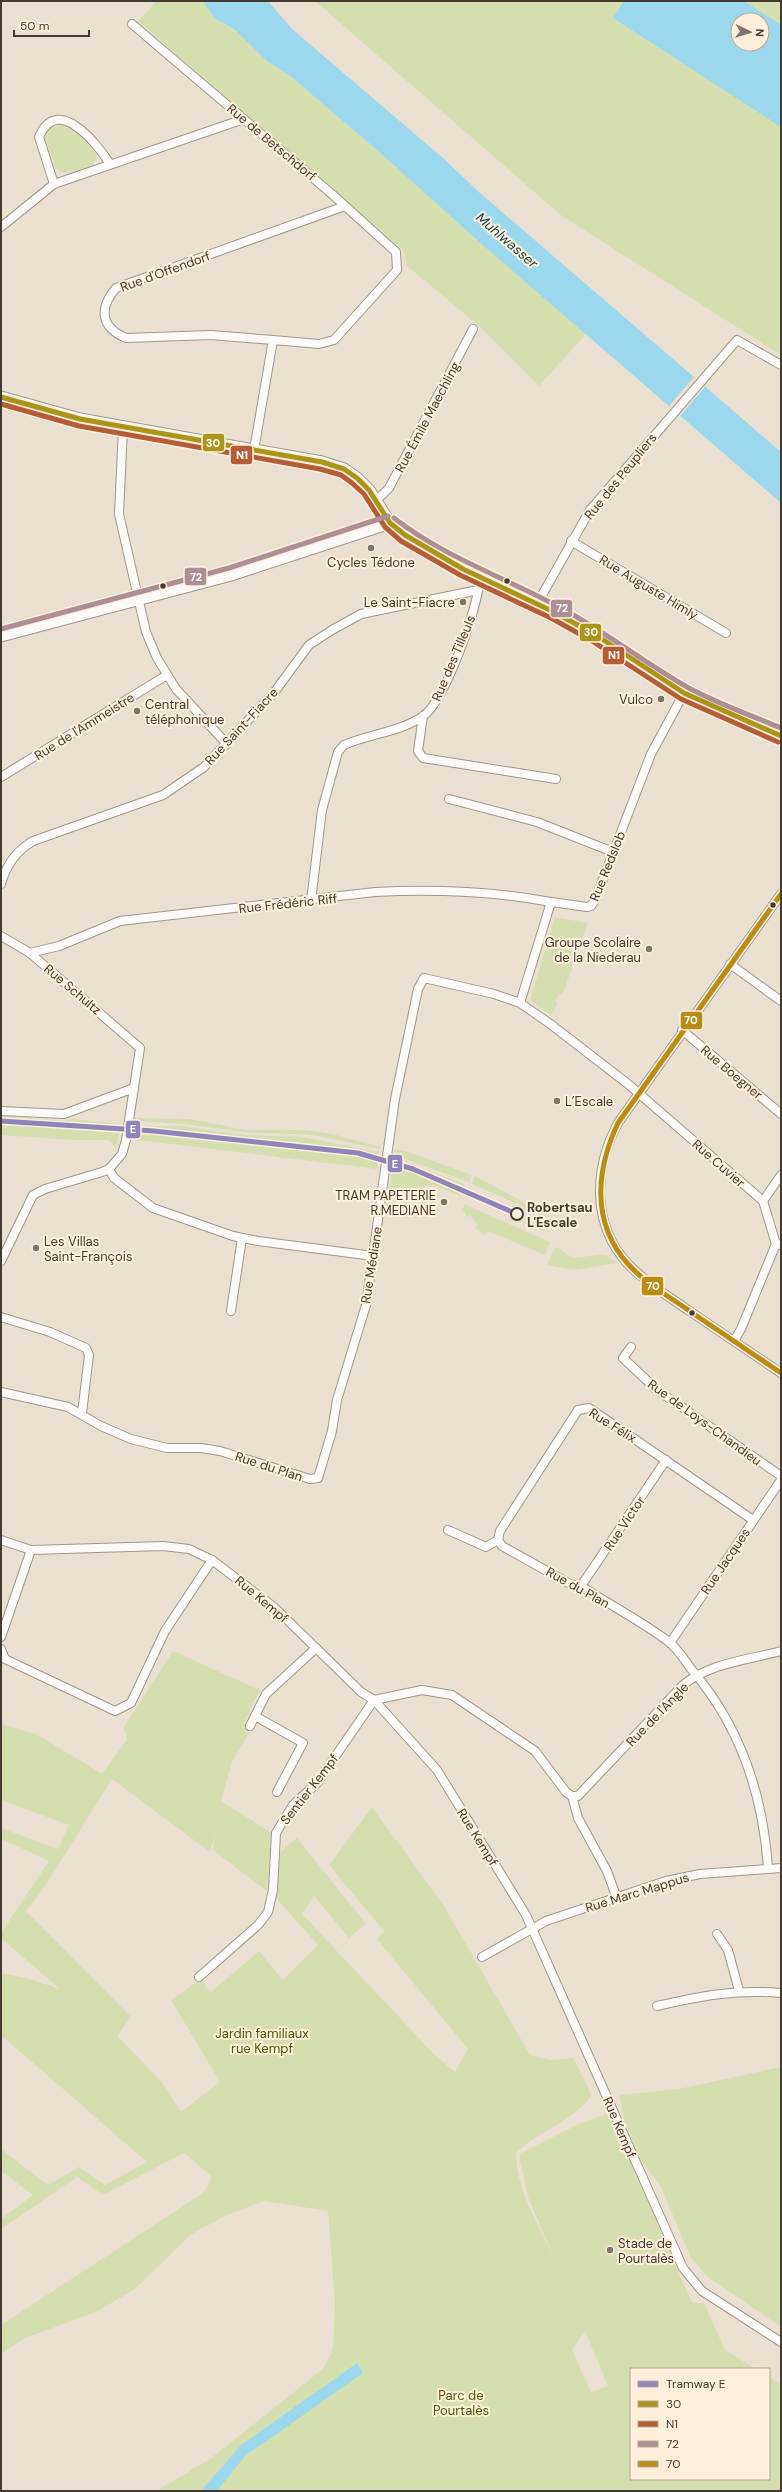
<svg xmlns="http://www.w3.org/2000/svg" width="782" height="2492" font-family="'DM Sans',sans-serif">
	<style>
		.green { fill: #d5deaf; fill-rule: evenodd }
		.water { fill: #9cd8ed; fill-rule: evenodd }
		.pier { fill: #eae0d2 }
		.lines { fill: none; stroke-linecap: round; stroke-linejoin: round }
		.street-casing { stroke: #9e978c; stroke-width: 10 }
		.secondary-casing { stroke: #9e978c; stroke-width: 13 }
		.street { stroke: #fcfaf8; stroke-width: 8 }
		.secondary { stroke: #fcfaf8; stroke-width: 11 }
		.tram { stroke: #d0ccc9; stroke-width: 1 }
		.bus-1-casing { stroke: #feefda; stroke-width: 8 }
		.bus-2-casing { stroke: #feefda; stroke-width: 8 }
		.bus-3-casing { stroke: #feefda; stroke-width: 8 }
		.bus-4-casing { stroke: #feefda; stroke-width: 8 }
		.bus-1 { stroke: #aa941a; stroke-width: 5 }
		.bus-2 { stroke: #b55c38; stroke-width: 5 }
		.bus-3 { stroke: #ad8e97; stroke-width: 5 }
		.bus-4 { stroke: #b98c14; stroke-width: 5 }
		.tram-1-casing { stroke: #feefda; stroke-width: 8 }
		.tram-1 { stroke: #9085ba; stroke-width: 5 }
		.poi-dot { fill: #7d7569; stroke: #feefda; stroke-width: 1.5 }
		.bus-dot { fill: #433b31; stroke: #feefda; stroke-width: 1.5 }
		.stop-dot { fill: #feefda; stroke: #433b31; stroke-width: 2 }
		.labels { text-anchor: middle; stroke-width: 4; stroke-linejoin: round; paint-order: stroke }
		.street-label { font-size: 13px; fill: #433b31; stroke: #feefda }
		.poi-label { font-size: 13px; fill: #433b31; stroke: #feefda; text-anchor: end }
		.stop-label { font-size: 13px; font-weight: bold; fill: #433b31; stroke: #feefda; text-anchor: start }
		.park-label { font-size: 13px; fill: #485b07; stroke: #feefda }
		.water-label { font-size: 14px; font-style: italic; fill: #1a4352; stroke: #feefda }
		.line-badge { stroke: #feefda; stroke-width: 1.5 }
		.badge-label { font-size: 11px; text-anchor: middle; font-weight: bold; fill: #fff }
	</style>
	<rect width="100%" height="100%" fill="#eae0d2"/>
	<!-- green -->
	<g class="green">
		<path d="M157,1H203L214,18L234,29L268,62L289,75L378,151L586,334L539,386L478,325L407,266L404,251L138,21Z"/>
		<path d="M315,1H781V355L562,216ZM738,20H762V44H738Z"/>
		<path d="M61,125C71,126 96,149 97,158L92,166C52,180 57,173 45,137L49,129Z"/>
		<path d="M555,917L588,923L562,996L560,994L555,1001L558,1004L551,1015L530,1000Z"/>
		<path d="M1,1116L65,1121L72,1118C74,1120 113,1123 121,1124L116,1148L109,1140H73L1,1135Z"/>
		<path d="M133,1118L190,1119L246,1130H306L333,1134L380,1147V1149L313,1135L244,1132L186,1124L133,1121Z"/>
		<path d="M132,1126H180L245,1135L303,1137L379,1152L377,1169L130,1139Z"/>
		<path d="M395,1149L405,1151L472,1175L469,1182L394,1155Z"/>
		<path d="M394,1158L465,1184L460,1196L434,1185L389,1193Z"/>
		<path d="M475,1176L544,1213L551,1219L472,1184Z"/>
		<path d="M464,1204L550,1242L545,1255L488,1231L484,1236L475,1227L478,1225L470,1215L467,1217L463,1211Z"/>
		<path d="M558,1247C576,1266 585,1253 606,1255L617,1263L574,1270L547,1265L554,1249Z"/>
		<path d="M173,1651L260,1690L244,1723L252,1728L232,1762L221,1801L272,1833L267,1891L213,1850L215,1832L210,1852L112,1779L44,1888L26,1911L131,2017L117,2036L162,2082L181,2112L220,2082L171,2000L201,1979L210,1993L259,1951L283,1980L318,1945L275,1897L280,1852L297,1838L366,1924L349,1938L314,1896L302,1914L434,2054L455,2072L468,2049L377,1939L384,1931L329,1865L372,1807L444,1906L530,2055L551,2060L573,2058L589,2089L591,2097C572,2120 540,2132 516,2152C516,2190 540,2227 555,2261L528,2197L519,2154L581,2123L609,2113L692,2303H704L725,2350L756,2369H631V2479H769V2377L781,2384V2491H156L210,2459L324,2368L333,2349L335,2303L328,2211L264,2201L227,2215L190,2235L135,2289L96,2312L25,2338L1,2354V2325L203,2193L210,2182L211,2176L184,2153L103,2195L77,2177L1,2229V2219L33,2195L1,2171V2149L48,2185L79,2167L105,2185L147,2162L1,2035V1973L30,1979L60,1989L1,1938V1933L49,1861L1,1839V1828L58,1849L69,1825L1,1800V1724L36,1734L102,1774L127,1740L124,1727ZM585,2331L608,2386L591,2392L572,2350Z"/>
		<path d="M781,2067V2327L708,2277L691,2258L661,2187L638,2156L623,2115L620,2095L679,2089Z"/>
	</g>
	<!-- water -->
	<g class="water">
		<path d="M203,1H268L292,29L443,158L480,193L781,452V503L485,247L378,151L289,75L268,62L234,29L214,18Z"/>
		<path d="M624,1H744L781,25V127L613,18ZM738,20H762V44H738Z"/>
		<path d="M357,2363L363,2373L245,2456L217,2491H201L240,2446Z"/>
	</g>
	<!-- pier -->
	<path class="pier" d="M694,377L705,387L680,416L669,406Z"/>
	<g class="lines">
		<defs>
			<g id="street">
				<path d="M132,24L333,195L396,252L397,270L334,340L319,344L273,340L254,450"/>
				<path d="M54,184L39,137C57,94 97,143 110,164"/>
				<path d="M1,227L54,184L244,119"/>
				<path d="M273,340L211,335L126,338C100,327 99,308 116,288L345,206"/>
				<path d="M123,428L119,514L146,632L157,658L176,689L227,744"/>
				<path d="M374,499L381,496L389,488L473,329"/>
				<path d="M571,541L726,633"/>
				<path d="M537,604L590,510L737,340L781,365"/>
				<path d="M423,716L418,751L423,758L556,779"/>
				<path d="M1,777L167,675"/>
				<path d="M449,799L537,822L613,852"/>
				<path d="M1,884C6,865 16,851 33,841L163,795L204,767L273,694L309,645L332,630L361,614L478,590L485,580"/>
				<path d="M781,894L618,1123C594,1168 591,1224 628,1264C645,1282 668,1296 688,1310C719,1331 750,1352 781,1373"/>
				<path d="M311,901L322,810L338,752L344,745C369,734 399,732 422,717C444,703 474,617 478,590"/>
				<path d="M1,936L30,953L140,1048L126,1140L122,1154L109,1169L102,1172L45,1189L33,1195L1,1261"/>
				<path d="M30,953L59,946L120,921L375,892C435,889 492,891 551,902"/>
				<path d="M730,964L781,1001"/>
				<path d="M520,1003L551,902L587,907L591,906L595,900L651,754L684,693"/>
				<path d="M682,1030L781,1114"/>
				<path d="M1,1111L64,1114L134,1088"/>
				<path d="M109,1169L114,1178L153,1208L233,1236L258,1241L373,1256"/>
				<path d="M763,1201L781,1175"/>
				<path d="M231,1311L242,1238"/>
				<path d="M1,1317L50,1332L86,1348L89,1355L82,1413"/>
				<path d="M734,1341L741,1329L776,1244"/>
				<path d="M631,1347L623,1358L657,1390L781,1476"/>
				<path d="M1,1392L68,1407L101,1426L131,1439L167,1448H201L220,1451L310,1479L318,1478L332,1431L337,1400L366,1305L395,1099L418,989L424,978L494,994L520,1003L549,1023L628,1084L763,1201L776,1244L781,1245"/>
				<path d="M448,1530L486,1547L498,1540L502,1546L572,1585L581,1586C610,1605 641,1621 669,1642C678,1649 685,1661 692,1670C740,1726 763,1795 768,1868"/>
				<path d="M1,1540L31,1550L163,1546L189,1549L212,1560L275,1608L361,1692L374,1700L437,1770L526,1915L683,2268L702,2291L781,2342"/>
				<path d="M498,1540L500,1531L578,1410L589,1408L753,1520"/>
				<path d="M581,1586L666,1460"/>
				<path d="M1,1637L31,1550"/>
				<path d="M670,1643L781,1480"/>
				<path d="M1,1649L5,1659L115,1711L131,1703L165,1631L212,1560"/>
				<path d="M374,1700L422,1690L452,1695L535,1751L566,1792L572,1796H578L683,1685C710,1663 747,1660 781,1651"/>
				<path d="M250,1726L255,1716"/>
				<path d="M277,1792L303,1743L255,1716L266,1694L316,1648"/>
				<path d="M572,1796L578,1818L607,1871L616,1896"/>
				<path d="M717,1934L728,1950L739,1991"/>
				<path d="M482,1957L546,1921L666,1881L700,1874L781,1868"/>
				<path d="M199,1977L258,1925L268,1912L273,1890L276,1833L293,1805L317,1783L374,1700"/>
				<path d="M657,2006C701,1996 736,1989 781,1993"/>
			</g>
			<g id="secondary">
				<path d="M1,397L80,419L322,462L344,469L357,478L369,490L390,523L405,535L463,569L554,612L596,635L684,693L781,736"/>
				<path d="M1,636L231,575L390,523"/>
			</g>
		</defs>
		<!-- street casing -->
		<use href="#street" class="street-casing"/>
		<!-- secondary casing -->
		<use href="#secondary" class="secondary-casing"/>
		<!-- street -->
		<use href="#street" class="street"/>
		<!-- secondary -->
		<use href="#secondary" class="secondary"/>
		<!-- tram -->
		<path class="tram" d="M515,1218L545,1231"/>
		<defs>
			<path id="bus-1" d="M1,397L80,419L322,462L344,469L357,478L369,490L390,523L405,535L463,569L554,612L596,635L684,693L781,736"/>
			<path id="bus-2" d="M1,404L79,426L320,469L341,475L352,483L364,494L385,527L401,541L460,575L551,618L592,641L681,699L778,742"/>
			<g id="bus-3">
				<path d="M394,518C444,557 504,577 559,607C603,630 643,662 687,687C716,703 750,715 781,728"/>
				<path d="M1,629L229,568L388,516"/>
			</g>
			<path id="bus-4" d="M781,894L618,1123C596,1170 591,1223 628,1264C646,1284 670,1297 691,1312C721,1332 751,1353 781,1373"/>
		</defs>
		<!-- bus-1 casing -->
		<use href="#bus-1" class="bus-1-casing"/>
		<!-- bus-2 casing -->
		<use href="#bus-2" class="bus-2-casing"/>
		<!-- bus-3 casing -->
		<use href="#bus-3" class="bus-3-casing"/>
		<!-- bus-4 casing -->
		<use href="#bus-4" class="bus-4-casing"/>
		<!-- bus-1 -->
		<use href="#bus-1" class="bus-1"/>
		<!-- bus-2 -->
		<use href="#bus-2" class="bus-2"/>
		<!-- bus-3 -->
		<use href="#bus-3" class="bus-3"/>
		<!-- bus-4 -->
		<use href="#bus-4" class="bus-4"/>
		<defs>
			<path id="tram-1" d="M1,1121L154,1131L358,1153L413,1169L517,1214"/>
		</defs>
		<!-- tram-1 casing -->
		<use href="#tram-1" class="tram-1-casing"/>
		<!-- tram-1 -->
		<use href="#tram-1" class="tram-1"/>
	</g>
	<!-- markers -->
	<g class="poi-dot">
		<circle cx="371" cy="548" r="4"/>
		<circle cx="463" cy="602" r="4"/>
		<circle cx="661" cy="699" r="4"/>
		<circle cx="137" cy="711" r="4"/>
		<circle cx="649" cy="949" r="4"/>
		<circle cx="557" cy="1101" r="4"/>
		<circle cx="444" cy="1202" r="4"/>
		<circle cx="36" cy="1248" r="4"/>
		<circle cx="610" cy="2250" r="4"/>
	</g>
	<g class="bus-dot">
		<circle cx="507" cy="581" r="3.5"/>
		<circle cx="163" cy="586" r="3.5"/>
		<circle cx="773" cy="905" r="3.5"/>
		<circle cx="692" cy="1313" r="3.5"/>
	</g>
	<circle class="stop-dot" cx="517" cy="1214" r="6"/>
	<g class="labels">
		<!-- street labels -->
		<g class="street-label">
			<text transform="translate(272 142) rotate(40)" y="5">Rue de Betschdorf</text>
			<text transform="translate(165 271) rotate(-20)" y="5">Rue d'Offendorf</text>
			<text transform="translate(427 417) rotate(-62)" y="5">Rue Émile Maechling</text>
			<text transform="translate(620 476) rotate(-51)" y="5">Rue des Peupliers</text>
			<text transform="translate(649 587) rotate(31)" y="5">Rue Auguste Himly</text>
			<text transform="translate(453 658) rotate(-67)" y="5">Rue des Tilleuls</text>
			<text transform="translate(84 726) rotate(-32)" y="5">Rue de l'Ammeistre</text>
			<text transform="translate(241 726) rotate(-47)" y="5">Rue Saint-Fiacre</text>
			<text transform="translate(607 866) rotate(-68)" y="5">Rue Redslob</text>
			<text transform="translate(288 903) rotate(-6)" y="5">Rue Frédéric Riff</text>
			<text transform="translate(73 989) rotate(40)" y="5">Rue Schultz</text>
			<text transform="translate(732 1072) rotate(40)" y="5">Rue Boegner</text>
			<text transform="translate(719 1163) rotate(41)" y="5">Rue Cuvier</text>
			<text transform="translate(371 1265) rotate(-81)" y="5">Rue Médiane</text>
			<text transform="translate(705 1422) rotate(36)" y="5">Rue de Loys-Chandieu</text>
			<text transform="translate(613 1425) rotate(32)" y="5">Rue Félix</text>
			<text transform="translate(269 1466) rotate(18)" y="5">Rue du Plan</text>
			<text transform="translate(624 1523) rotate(-56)" y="5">Rue Victor</text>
			<text transform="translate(725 1561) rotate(-56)" y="5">Rue Jacques</text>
			<text transform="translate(578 1587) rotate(29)" y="5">Rue du Plan</text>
			<text transform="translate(262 1599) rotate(40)" y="5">Rue Kempf</text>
			<text transform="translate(657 1714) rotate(-46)" y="5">Rue de l'Angle</text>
			<text transform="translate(309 1789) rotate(-52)" y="5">Sentier Kempf</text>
			<text transform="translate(478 1837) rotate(58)" y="5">Rue Kempf</text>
			<text transform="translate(637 1892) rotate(-17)" y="5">Rue Marc Mappus</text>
			<text transform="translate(620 2127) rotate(67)" y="5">Rue Kempf</text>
		</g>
		<!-- poi labels -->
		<g class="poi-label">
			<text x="371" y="567" text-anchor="middle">Cycles Tédone</text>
			<text x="455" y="607">Le Saint-Fiacre</text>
			<text x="653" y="704">Vulco</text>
			<text x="145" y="709" text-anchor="start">Central<tspan x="145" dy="15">téléphonique</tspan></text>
			<text x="641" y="947">Groupe Scolaire<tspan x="641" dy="15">de la Niederau</tspan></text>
			<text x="565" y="1106" text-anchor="start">L’Escale</text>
			<text x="436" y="1200">TRAM PAPETERIE<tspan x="436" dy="15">R.MEDIANE</tspan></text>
			<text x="44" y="1246" text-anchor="start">Les Villas<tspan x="44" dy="15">Saint-François</tspan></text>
			<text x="618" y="2248" text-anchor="start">Stade de<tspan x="618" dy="15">Pourtalès</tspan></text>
		</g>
		<!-- stop labels -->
		<g class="stop-label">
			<text x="527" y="1212">Robertsau<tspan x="527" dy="15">L'Escale</tspan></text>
		</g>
		<!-- park labels -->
		<g class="park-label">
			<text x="262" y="2038">Jardin familiaux<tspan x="262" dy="15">rue Kempf</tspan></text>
			<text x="461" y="2400">Parc de<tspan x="461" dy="15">Pourtalès</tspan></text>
		</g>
		<!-- water labels -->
		<g class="water-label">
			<text transform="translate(507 240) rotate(41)" y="5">Muhlwasser</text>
		</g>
	</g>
	<g class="line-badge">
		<rect x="202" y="433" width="23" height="19" rx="4" fill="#aa941a"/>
		<rect x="230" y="445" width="23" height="20" rx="4" fill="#b55c38"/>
		<rect x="184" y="567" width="23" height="19" rx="4" fill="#ad8e97"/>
		<rect x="550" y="599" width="23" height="19" rx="4" fill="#ad8e97"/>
		<rect x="579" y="623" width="23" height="19" rx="4" fill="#aa941a"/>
		<rect x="602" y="646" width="23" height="19" rx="4" fill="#b55c38"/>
		<rect x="680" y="1011" width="23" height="19" rx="4" fill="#b98c14"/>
		<rect x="125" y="1120" width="16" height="19" rx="4" fill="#9085ba"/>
		<rect x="387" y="1154" width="16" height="19" rx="4" fill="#9085ba"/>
		<rect x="641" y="1276" width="23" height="20" rx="4" fill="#b98c14"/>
	</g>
	<g class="badge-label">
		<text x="213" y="447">30</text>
		<text x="242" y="459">N1</text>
		<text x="196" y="581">72</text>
		<text x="562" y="612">72</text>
		<text x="591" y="636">30</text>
		<text x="614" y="659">N1</text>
		<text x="691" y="1024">70</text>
		<text x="133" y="1133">E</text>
		<text x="395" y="1168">E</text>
		<text x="653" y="1290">70</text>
	</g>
	<!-- border -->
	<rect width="782" height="2492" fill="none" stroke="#433b31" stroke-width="4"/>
	<!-- legend -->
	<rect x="630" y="2368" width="140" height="112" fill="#feefda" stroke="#b3a796"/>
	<rect x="638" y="2381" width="20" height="6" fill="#9085ba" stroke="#b3a796"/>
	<text x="666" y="2388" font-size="12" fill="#433b31">Tramway E</text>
	<rect x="638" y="2401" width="20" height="6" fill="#aa941a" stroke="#b3a796"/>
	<text x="666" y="2408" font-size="12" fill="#433b31">30</text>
	<rect x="638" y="2421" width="20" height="6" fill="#b55c38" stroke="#b3a796"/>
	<text x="666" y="2428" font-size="12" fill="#433b31">N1</text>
	<rect x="638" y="2441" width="20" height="6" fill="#ad8e97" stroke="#b3a796"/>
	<text x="666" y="2448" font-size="12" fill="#433b31">72</text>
	<rect x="638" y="2461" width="20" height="6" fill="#b98c14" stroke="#b3a796"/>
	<text x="666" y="2468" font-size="12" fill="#433b31">70</text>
	<!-- north arrow -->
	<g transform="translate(750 32) rotate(94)"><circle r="19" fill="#feefda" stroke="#b3a796"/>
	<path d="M0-3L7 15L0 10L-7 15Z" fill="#7d7569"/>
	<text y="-6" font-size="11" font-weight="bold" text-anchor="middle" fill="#433b31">N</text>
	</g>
	<!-- scale -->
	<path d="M14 30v6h75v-6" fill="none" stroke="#433b31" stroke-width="2"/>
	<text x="20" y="30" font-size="12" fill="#433b31" stroke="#feefda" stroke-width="3" paint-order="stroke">50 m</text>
</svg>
